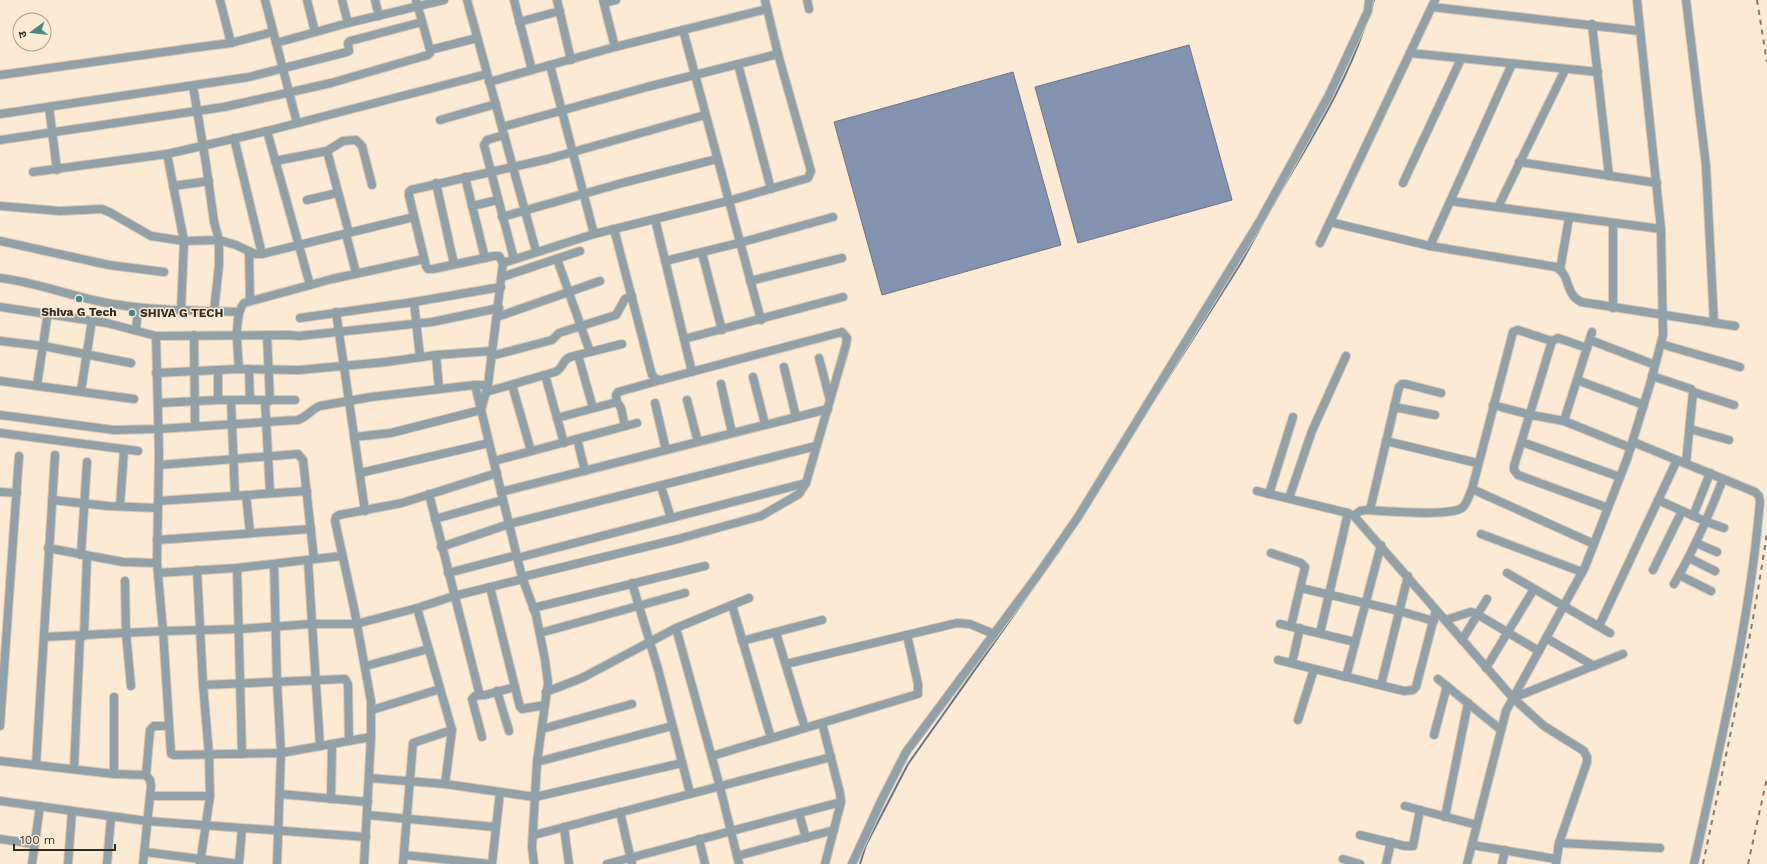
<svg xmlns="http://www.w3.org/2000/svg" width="1767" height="864" font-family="'Work Sans','Noto Sans Devanagari',sans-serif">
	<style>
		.water { fill: #8493af; stroke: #6b7485 }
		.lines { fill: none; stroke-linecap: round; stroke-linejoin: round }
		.stream { stroke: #6b7485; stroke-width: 2 }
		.minor-casing { stroke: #d8c8b5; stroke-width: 10 }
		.minor { stroke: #92a1a8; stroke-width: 8 }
		.rail { stroke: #867b6d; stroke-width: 2; stroke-dasharray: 5 5; stroke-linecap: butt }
		.poi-dot { fill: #428984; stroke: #fcead5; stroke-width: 1.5 }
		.labels { text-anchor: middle; stroke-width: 3; stroke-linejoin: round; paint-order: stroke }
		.poi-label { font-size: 12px; font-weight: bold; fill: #322b23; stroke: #fcead5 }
	</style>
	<rect width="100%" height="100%" fill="#fcead5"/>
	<!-- water -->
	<g class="water">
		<path d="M1189,45L1232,200L1078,243L1035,87Z"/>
		<path d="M1013,72L1061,245L882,295L834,122Z"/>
	</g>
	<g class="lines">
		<!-- stream -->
		<g class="stream">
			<path d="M1372,6L1374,0"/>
			<path d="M1272,207C1305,148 1344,90 1365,26"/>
			<path d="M1158,394L1241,263L1263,223"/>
			<path d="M860,864L866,845L908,764L1062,547"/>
		</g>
		<defs>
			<g id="minor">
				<path d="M220,0L231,43"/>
				<path d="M265,0L297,123"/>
				<path d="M307,0L315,32"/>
				<path d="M342,0L348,23"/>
				<path d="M375,0L379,16"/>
				<path d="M467,0L536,251"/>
				<path d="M514,0L532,70"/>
				<path d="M557,0L571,60"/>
				<path d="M603,0L615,47"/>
				<path d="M807,0L809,9"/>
				<path d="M1686,0L1706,166L1714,323"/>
				<path d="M604,3L616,0"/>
				<path d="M1432,7L1640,31"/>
				<path d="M519,22L560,11"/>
				<path d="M1592,24L1609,176"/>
				<path d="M683,30L761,320"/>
				<path d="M276,43L348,23L444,0"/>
				<path d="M430,50L477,38"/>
				<path d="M1410,53L1598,72"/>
				<path d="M738,64L771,189"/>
				<path d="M550,65L594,234"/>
				<path d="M0,75L207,46L231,43L273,32"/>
				<path d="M489,82L615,47L767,9"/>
				<path d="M193,86L206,164L214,222L219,240V265L214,311"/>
				<path d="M49,107L57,170"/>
				<path d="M0,114L249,77L347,52L349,51L348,43L350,41L422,22"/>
				<path d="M705,115L548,159L411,190L409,192V196L426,266L428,269H433L494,256H499L503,263L594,234L728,201L808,178L811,171L778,54L765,0"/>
				<path d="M440,120L496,104"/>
				<path d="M502,127L647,87L778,54"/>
				<path d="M267,131L310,285"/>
				<path d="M504,135L487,140L484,145L514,259"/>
				<path d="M234,138L262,254"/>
				<path d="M0,140L224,107L331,83L428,55L430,53V50L416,0"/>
				<path d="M327,151L349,233"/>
				<path d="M167,154L184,241L181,311"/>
				<path d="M275,161L327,151L343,141L356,140L362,146L372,185"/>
				<path d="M1519,162L1657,183"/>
				<path d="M33,172L167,154L267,131L487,74"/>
				<path d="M465,177L485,258"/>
				<path d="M436,183L454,264"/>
				<path d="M1403,183L1461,59"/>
				<path d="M173,186L209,181"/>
				<path d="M307,200L337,193"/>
				<path d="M1450,201L1661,229"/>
				<path d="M0,206L60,211L102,209L111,213L151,236L184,241L219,240L236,245L255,254H262L414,217"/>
				<path d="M472,206L498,200"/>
				<path d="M1498,207L1565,70"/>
				<path d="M502,217L622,183L717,159"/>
				<path d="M655,219L692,372"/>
				<path d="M1330,222L1430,246L1556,267C1571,275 1564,293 1581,302L1735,326"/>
				<path d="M1613,224V308"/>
				<path d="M346,234L356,273"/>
				<path d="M0,241L109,265L164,272"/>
				<path d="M1320,243L1435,0"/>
				<path d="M1430,246L1512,64"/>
				<path d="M249,251L250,300"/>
				<path d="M702,253L722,330"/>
				<path d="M557,259L590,352"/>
				<path d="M665,261L739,243L833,217"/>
				<path d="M1560,270L1569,218"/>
				<path d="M502,277L580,251"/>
				<path d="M0,278C35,282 67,295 102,302C147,311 193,310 239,312"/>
				<path d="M750,281L842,258"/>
				<path d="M414,302L420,357"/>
				<path d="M0,307L107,323L156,336L289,335L299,336L432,322L499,308"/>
				<path d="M336,312L365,511"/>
				<path d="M497,317L600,281"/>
				<path d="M300,318L414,302L501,287"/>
				<path d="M136,330L138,308"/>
				<path d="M194,335L195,426"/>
				<path d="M267,335L270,401"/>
				<path d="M156,336L159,452L157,563L163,631L171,754L174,755L281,753L371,737"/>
				<path d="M684,339L843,297"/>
				<path d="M1590,340L1655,365"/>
				<path d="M0,341L43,346L131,363"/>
				<path d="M1661,344L1740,367"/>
				<path d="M1587,348L1558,338L1552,341L1514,466V470L1518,475L1608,508"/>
				<path d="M436,355L439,389"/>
				<path d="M578,355L593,408"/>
				<path d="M491,356L552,340L559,333L616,315L625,299L632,296"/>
				<path d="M819,358L830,400"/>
				<path d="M784,367L796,417"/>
				<path d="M239,369C238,352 233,316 244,303L332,279L424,259"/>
				<path d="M249,369L250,400"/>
				<path d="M218,370V400"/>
				<path d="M156,373L239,369L299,370L386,362L436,355L492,351"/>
				<path d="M545,375L564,443"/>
				<path d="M1652,376L1691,389L1693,392L1686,463"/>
				<path d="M753,377L765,424"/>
				<path d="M1577,380L1644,405"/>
				<path d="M0,381L134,399"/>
				<path d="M721,384L732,433"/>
				<path d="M37,385L48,312"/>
				<path d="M475,385L522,577L536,615L545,660L548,683L537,762L532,847L534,864"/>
				<path d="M512,385L531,451"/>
				<path d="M81,391L92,320"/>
				<path d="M486,392L555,372C563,369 562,360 570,357L622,344"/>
				<path d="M1693,392L1734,405"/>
				<path d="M231,400L235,496"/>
				<path d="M265,400L270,493"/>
				<path d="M687,400L698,442"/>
				<path d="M617,402L616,395L618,392L661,380"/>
				<path d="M159,403L218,400H295"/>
				<path d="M655,403L666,450"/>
				<path d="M1493,405L1531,415L1564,421L1631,448"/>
				<path d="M1394,407L1435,415"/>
				<path d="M0,415L114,430L159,429L297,420C307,418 311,409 320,406L371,397L475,385H488"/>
				<path d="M557,418L617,402L621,408L625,426"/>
				<path d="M1564,421L1592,332"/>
				<path d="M1690,429L1729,440"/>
				<path d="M0,433L138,451"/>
				<path d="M354,437L391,433L481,410L488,385L503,263"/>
				<path d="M577,439L585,471"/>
				<path d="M1386,441L1477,463"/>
				<path d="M1522,442L1620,477"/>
				<path d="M1633,442L1755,492L1759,496L1760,501C1750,623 1720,744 1694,864"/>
				<path d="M494,461L637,423"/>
				<path d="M159,465L298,454L303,460L314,559"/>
				<path d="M360,473L489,443"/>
				<path d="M661,486L671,518"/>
				<path d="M1472,489L1594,544"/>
				<path d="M1257,491L1348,513L1354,516L1513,698L1544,726L1584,751L1587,757V762L1559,843L1556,864"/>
				<path d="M0,492L17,493"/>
				<path d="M501,492L828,409"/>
				<path d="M429,494L479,692L481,695H485L515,687"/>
				<path d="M1269,494L1293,417"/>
				<path d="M246,495L250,532"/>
				<path d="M1289,498L1312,431L1346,356"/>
				<path d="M52,500L108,506L158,508"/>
				<path d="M1658,500L1707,522L1724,528"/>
				<path d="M158,501L307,491"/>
				<path d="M120,506L124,450"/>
				<path d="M1370,510L1399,387L1402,384H1406L1441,393"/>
				<path d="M1354,516L1360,511L1367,510C1386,511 1447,517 1462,508C1467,504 1469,495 1472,489L1513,332L1518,330L1552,341"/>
				<path d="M1693,516L1710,473"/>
				<path d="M435,519L503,500"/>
				<path d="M1481,534L1582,572"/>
				<path d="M157,540L311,529"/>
				<path d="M1696,543L1717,552"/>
				<path d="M441,547L509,524L816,446"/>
				<path d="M48,548L123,562L157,563"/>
				<path d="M1271,553L1301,563L1305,567L1291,626"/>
				<path d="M81,555L87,462"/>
				<path d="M517,558L806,483"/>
				<path d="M1689,558L1715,571"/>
				<path d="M308,560L320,746"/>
				<path d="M274,564L277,682L281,753L277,864"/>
				<path d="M237,568L242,754"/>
				<path d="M197,570L203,685L209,755L210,796L200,864"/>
				<path d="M1653,570L1682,511"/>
				<path d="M158,573L237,568L342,556"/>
				<path d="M448,573L517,555"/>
				<path d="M1507,573L1610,633"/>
				<path d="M1679,575L1711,591"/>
				<path d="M522,577L678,539L761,516L799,494L806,483L846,345L847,338L842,332L661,380L656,379L652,375L614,229"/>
				<path d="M125,581L126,633L131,686"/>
				<path d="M632,583L658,669L690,793"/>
				<path d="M1674,584C1694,550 1709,515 1723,479"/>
				<path d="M490,587L520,707L522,709L545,705"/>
				<path d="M1301,588L1399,611L1434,621"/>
				<path d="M732,605L771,738"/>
				<path d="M417,608L452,730L445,784"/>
				<path d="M533,608L705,566"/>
				<path d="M1445,620L1471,612L1475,613L1539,651"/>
				<path d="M1280,624L1355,642"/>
				<path d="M1599,626L1677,460"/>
				<path d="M676,628L720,787L739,864"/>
				<path d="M540,633L685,593"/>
				<path d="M776,633L805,728"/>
				<path d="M1320,633L1348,513"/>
				<path d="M84,636L87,556"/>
				<path d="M44,637L163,631L240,629L311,624H356L417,608L454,596L523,579"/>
				<path d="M1546,638L1594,666"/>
				<path d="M1462,640L1487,599"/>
				<path d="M742,641L822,620"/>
				<path d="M1278,660L1404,691L1413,690L1416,687L1436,610"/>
				<path d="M1292,663L1300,628"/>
				<path d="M786,664L957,623L970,624L994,634"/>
				<path d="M366,666L428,649"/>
				<path d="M1486,668L1534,589"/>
				<path d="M1346,677L1381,545"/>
				<path d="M1438,679L1501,730"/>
				<path d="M203,685L345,679L348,684L349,741"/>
				<path d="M1381,685L1408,576"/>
				<path d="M497,691L509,731"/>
				<path d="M546,692L582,678L676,628L749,598"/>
				<path d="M481,695L475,696L472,699L482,737"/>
				<path d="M1513,698L1623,654"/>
				<path d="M372,710L440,689"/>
				<path d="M1298,720L1314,669"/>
				<path d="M822,723L840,793L841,802L825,864"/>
				<path d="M0,726L19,456"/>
				<path d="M542,729L632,704"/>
				<path d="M1434,735L1447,686"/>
				<path d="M712,756L918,694V684L907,635"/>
				<path d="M0,761L114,774L146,775"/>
				<path d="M537,762L672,726"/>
				<path d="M36,765L55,455"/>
				<path d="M74,769L80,636"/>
				<path d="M114,774V697"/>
				<path d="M369,778L445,784L535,797L682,763"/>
				<path d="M280,794L368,802"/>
				<path d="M150,796H210"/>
				<path d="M331,799L332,744"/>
				<path d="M0,801L147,821L366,837"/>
				<path d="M1405,806L1477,825"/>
				<path d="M620,812L632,864"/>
				<path d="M799,813L806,838"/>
				<path d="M367,815L495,827"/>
				<path d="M1445,817L1468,703"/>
				<path d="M564,827L569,864"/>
				<path d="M534,835L831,757"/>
				<path d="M1360,835L1405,846H1413L1420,810"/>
				<path d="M0,839L35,844"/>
				<path d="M699,839L705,864"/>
				<path d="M1559,843L1660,848"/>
				<path d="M1472,845L1556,859"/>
				<path d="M145,852L239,864L242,828"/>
				<path d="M404,855L490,864"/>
				<path d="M737,856L834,830"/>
				<path d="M1343,859L1360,864"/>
				<path d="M32,864L40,806"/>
				<path d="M68,864L72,811"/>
				<path d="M107,864L111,817"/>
				<path d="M143,864L151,786L150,780L146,775L150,730L154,726H168"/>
				<path d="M364,864L371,737V701L354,608L335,521L336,517L339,515L402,503L497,473"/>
				<path d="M403,864L413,743L452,730"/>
				<path d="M492,864L500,792"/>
				<path d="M607,864L841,802"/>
				<path d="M852,864L881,801L906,752L1037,576L1078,517L1261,219L1329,95L1368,11L1369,0"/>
				<path d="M1386,864L1391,842"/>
				<path d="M1467,864L1506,711L1585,567L1627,459L1651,381L1663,335L1661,229L1637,0"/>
				<path d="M1502,864L1505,850"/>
			</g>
		</defs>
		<!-- minor casing -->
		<use href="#minor" class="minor-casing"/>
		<!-- minor -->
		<use href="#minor" class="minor"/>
		<!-- rail -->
		<g class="rail">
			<path d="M1757,0L1767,62"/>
			<path d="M1703,864C1726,754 1751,644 1767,532"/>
			<path d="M1748,864L1767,778"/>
		</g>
	</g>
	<!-- markers -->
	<g class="poi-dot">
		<circle cx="79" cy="299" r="4"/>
		<circle cx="132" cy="313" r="4"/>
	</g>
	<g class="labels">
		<!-- poi labels -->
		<g class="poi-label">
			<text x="79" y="316">Shiva G Tech</text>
			<text x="140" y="317" text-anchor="start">SHIVA G TECH</text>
		</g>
	</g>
	<!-- north arrow -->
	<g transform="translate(32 32) rotate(255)"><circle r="19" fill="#fcead5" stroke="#ab9e8e"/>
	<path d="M0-3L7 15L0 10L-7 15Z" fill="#428984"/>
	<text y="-6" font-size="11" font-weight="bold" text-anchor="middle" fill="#322b23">उ</text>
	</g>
	<!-- scale -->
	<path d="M14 844v6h101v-6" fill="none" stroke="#322b23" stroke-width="2"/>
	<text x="20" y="844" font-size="12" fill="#322b23" stroke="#fcead5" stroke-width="3" paint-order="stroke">100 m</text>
</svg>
